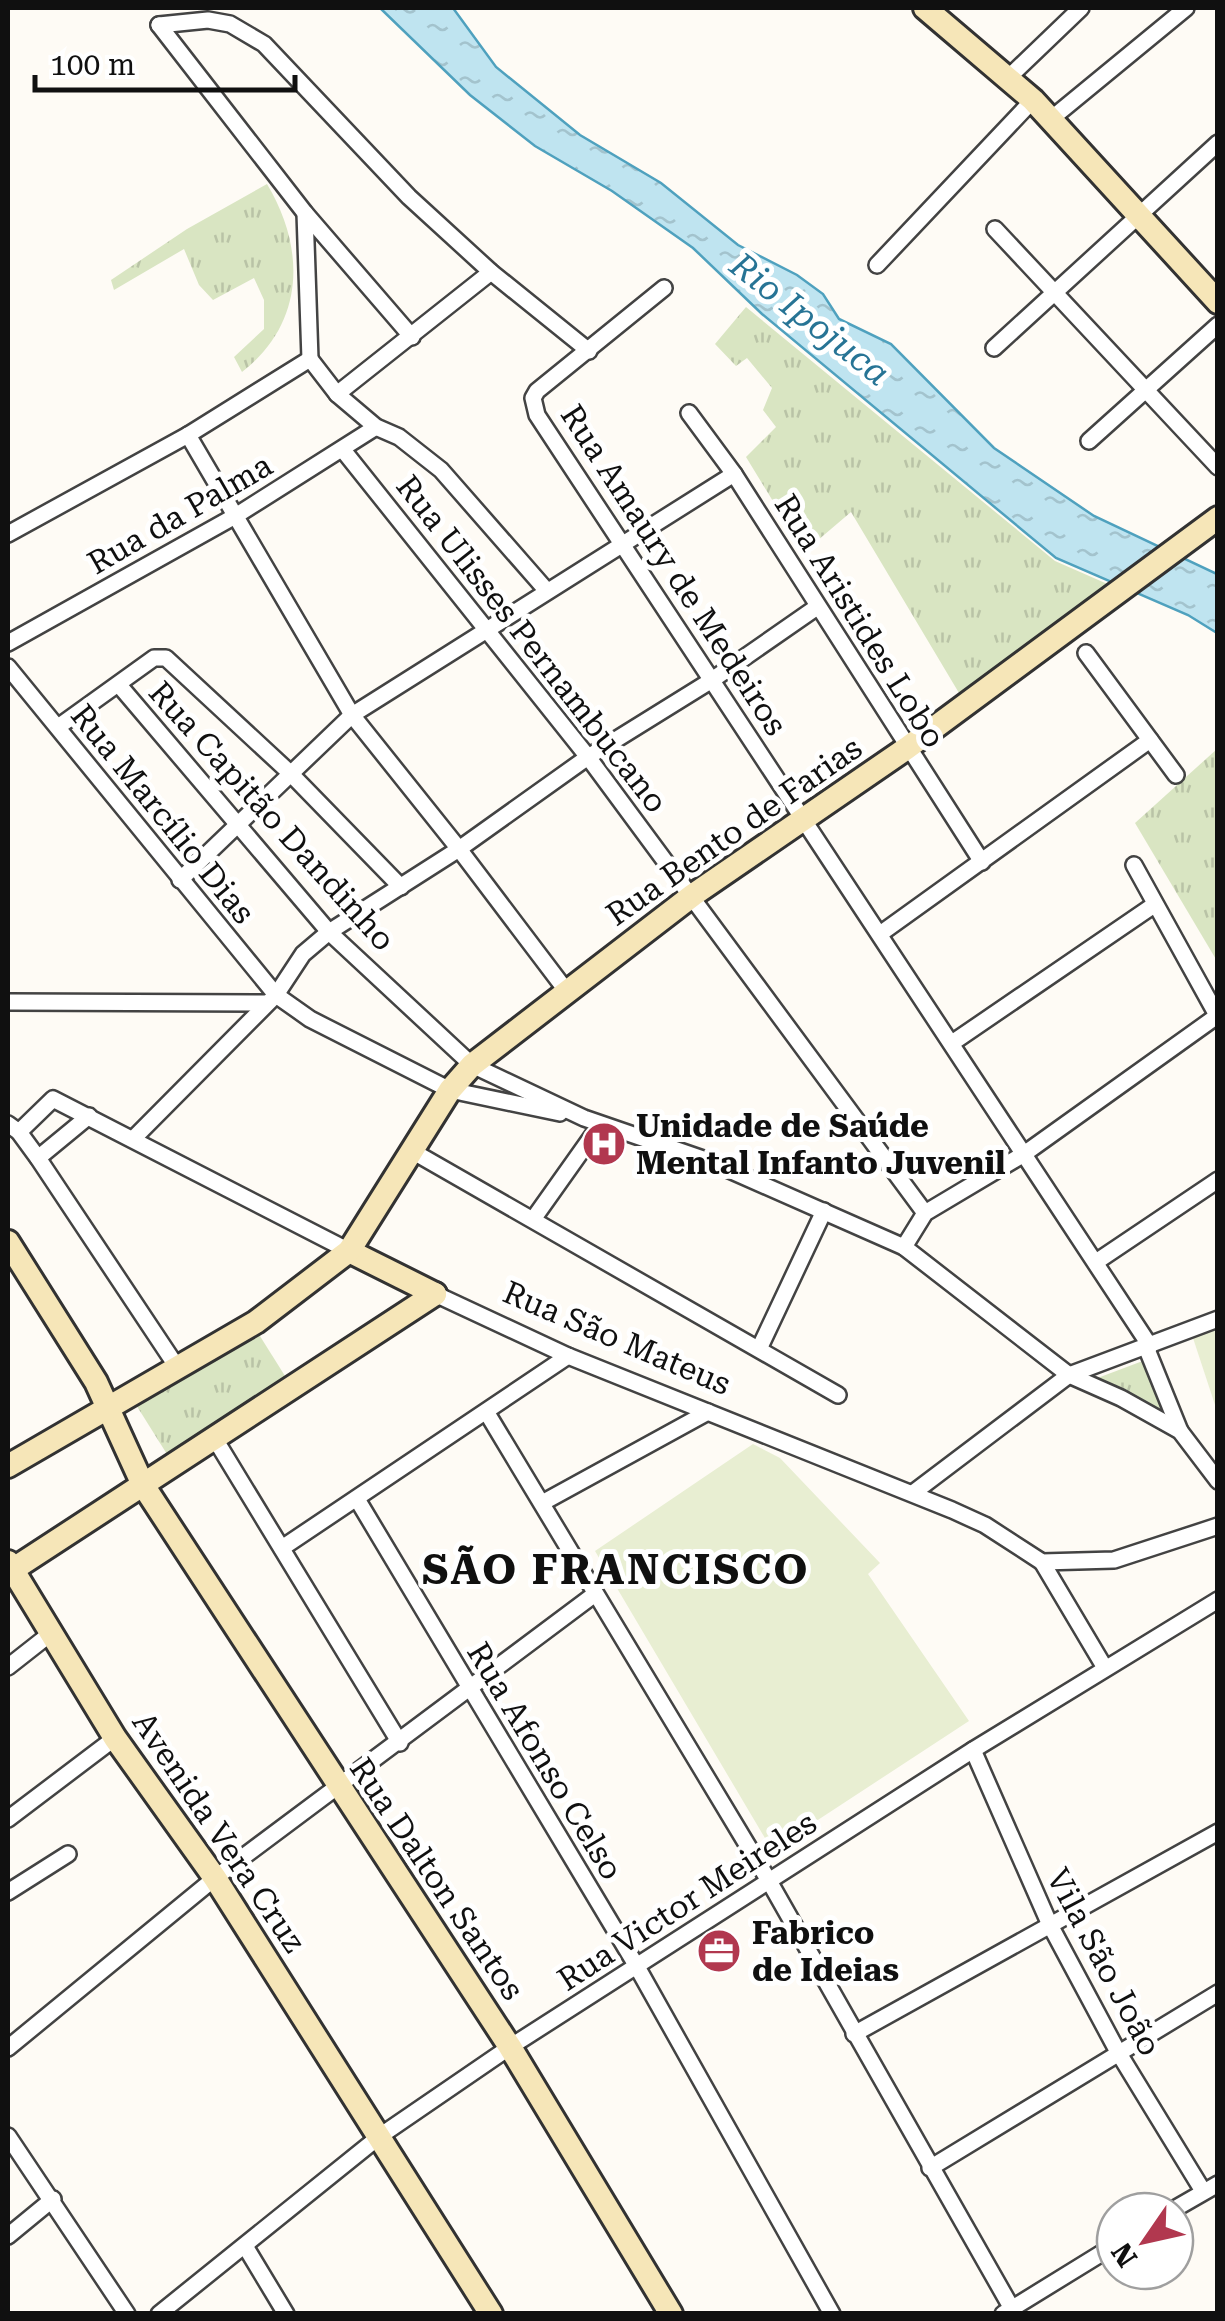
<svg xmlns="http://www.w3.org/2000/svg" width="1225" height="2321" font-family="'Roboto Serif',serif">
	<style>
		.grass { fill: url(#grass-tufts) }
		.pitch { fill: #e8eed2 }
		.water { fill: url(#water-ripples); stroke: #4fa1be; stroke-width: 2.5 }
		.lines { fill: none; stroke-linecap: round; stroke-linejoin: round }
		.street-casing { stroke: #434343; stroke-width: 20 }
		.secondary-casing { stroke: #323232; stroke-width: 28 }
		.street { stroke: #fff; stroke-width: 15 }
		.secondary { stroke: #f6e6b8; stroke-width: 22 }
		.labels { text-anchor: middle; stroke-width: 10; stroke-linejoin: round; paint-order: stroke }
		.street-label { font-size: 32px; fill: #101010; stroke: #fff }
		.poi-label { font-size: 32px; font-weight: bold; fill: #101010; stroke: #fff; text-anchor: start }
		.water-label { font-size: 35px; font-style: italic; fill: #277495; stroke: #fff }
		.district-label { font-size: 42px; font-weight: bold; letter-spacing: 2.5px; fill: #101010; stroke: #fff }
	</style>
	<defs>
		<pattern id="grass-tufts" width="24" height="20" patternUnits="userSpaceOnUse" patternTransform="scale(2.5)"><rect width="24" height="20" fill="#d9e5c2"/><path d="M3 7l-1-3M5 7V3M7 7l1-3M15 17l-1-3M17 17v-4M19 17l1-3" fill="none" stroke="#b9c3a6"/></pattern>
		<pattern id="water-ripples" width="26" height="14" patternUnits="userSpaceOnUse" patternTransform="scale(2.5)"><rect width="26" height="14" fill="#bfe4f0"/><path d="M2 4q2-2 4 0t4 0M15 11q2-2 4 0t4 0" fill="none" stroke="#a3c3cd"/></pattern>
	</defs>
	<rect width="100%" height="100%" fill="#fefbf5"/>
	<!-- grass -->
	<g class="grass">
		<path d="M267,184C306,249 305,323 242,372L234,357L264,329V300L254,278L213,300L199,285L184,249L114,290L111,280L187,229Z"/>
		<path d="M746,307L1055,561L1112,586L959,693L851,512L804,552L746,457L776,427L763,410L772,388L747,358L736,366L715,344Z"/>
		<path d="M1217,749V961L1135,823Z"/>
		<path d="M253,1325L290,1384L170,1459L133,1400Z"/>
		<path d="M1148,1359L1167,1420L1087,1382Z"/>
	</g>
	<!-- pitch -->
	<g class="pitch">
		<path d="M1217,1327V1411L1192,1335Z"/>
		<path d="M753,1444L780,1458L880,1563L868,1574L969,1721L772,1850L595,1551Z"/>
	</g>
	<!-- water -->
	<path class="water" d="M380,8H453L496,67L580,135L661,183L738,245L797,275L823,294L839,319L891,344L994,448L1094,516L1217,574V633L1188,615L1056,558L762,314L693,248L612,191L535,146L470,95Z"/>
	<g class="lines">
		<defs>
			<g id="street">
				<path d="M159,25L208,20L230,24L264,44L409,197L491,272L589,351"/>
				<path d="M159,25L305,213L412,337"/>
				<path d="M1008,78L1081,8"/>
				<path d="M1051,119L1186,8"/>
				<path d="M305,213L310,359"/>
				<path d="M995,229L1218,467"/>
				<path d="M877,265L1033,100"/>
				<path d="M664,288L537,391L533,398L537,415L1150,1346"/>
				<path d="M994,348L1218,143"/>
				<path d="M310,359L337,394L376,427L399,437L441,470L547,591"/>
				<path d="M337,394L491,272"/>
				<path d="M689,413L734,474L982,862"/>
				<path d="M188,435L352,715L459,849L568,993"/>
				<path d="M1089,441L1218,325"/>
				<path d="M343,450L588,757L925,1213"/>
				<path d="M8,534L188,435L310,359"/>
				<path d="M8,643L237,515L376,427"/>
				<path d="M1086,653L1176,775"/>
				<path d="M8,667L276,995L310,1019L450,1090L560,1113"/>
				<path d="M119,685L329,932L472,1065L584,1118L709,1161L904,1247L1069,1375L1121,1398L1180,1431L1218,1481"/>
				<path d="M58,727L154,658H166L289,772L401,887"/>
				<path d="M1134,865L1218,1017"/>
				<path d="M180,880L352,715L734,474"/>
				<path d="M880,934L1150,740"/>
				<path d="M8,1002L267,1003"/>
				<path d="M952,1043L1154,905"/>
				<path d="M8,1124L19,1132L38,1158L177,1367"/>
				<path d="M19,1132L53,1099L349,1251"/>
				<path d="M134,1138L276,995L303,954L329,932L459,849L588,757L712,680L817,607"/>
				<path d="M412,1151L838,1395"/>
				<path d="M38,1158L89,1116"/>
				<path d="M534,1218L600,1125"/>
				<path d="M904,1247L925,1213L1024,1154L1217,1016"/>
				<path d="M1096,1262L1218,1180"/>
				<path d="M435,1294L568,1356L952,1510L985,1525L1042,1562L1114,1560L1218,1526"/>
				<path d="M1146,1347L1180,1431"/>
				<path d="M759,1349L824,1211"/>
				<path d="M487,1413L769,1881L1015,2314"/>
				<path d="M215,1439L400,1743"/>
				<path d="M913,1493L1069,1375L1218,1319"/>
				<path d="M357,1499L636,1965L832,2314"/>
				<path d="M542,1503L708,1412"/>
				<path d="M282,1548L568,1356"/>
				<path d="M1042,1562L1105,1668"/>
				<path d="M8,1667L50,1634"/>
				<path d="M973,1750L1050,1925L1118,2052L1203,2191"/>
				<path d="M8,1819L115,1738"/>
				<path d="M8,1892L68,1854"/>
				<path d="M854,2034L1218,1832"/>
				<path d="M8,2048L215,1878L595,1594"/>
				<path d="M8,2136L127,2314"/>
				<path d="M930,2168L1218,1993"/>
				<path d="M1171,2211L1218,2184"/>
				<path d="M8,2236L53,2199"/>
				<path d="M245,2246L286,2314"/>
				<path d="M159,2314L380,2136L510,2047L973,1750L1218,1600"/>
				<path d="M1003,2314L1115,2245"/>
			</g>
			<g id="secondary">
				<path d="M925,8L1033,100L1218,302"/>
				<path d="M8,1242L96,1382L143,1485L510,2047L671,2314"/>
				<path d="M349,1251L435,1294"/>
				<path d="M8,1466L256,1322L349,1251L450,1090L472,1065L693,895L907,748L1218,518"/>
				<path d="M8,1562L115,1738L215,1878L491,2314"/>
				<path d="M12,1570L435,1294"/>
			</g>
		</defs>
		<!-- street casing -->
		<use href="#street" class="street-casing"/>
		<!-- secondary casing -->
		<use href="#secondary" class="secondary-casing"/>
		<!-- street -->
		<use href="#street" class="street"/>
		<!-- secondary -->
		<use href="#secondary" class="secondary"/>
	</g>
	<!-- icons -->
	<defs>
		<symbol id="hospital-disc" viewBox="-11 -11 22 22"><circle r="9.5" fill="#b1384f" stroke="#fff"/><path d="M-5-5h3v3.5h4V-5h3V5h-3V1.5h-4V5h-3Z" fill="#fff"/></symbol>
		<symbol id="office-disc" viewBox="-11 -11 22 22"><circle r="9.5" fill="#b1384f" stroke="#fff"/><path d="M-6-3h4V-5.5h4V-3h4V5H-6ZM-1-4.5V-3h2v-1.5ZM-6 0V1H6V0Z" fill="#fff"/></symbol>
	</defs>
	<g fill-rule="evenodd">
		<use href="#hospital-disc" x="579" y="1119" width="50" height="50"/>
		<use href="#office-disc" x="694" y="1926" width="50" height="50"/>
	</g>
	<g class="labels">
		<!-- street labels -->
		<g class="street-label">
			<text transform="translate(180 514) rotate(-30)" y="11">Rua da Palma</text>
			<text transform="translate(674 570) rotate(57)" y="11">Rua Amaury de Medeiros</text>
			<text transform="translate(860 621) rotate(58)" y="11">Rua Aristides Lobo</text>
			<text transform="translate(532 644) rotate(52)" y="11">Rua Ulisses Pernambucano</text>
			<text transform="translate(163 814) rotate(51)" y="11">Rua Marcílio Dias</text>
			<text transform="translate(272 816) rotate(48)" y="11">Rua Capitão Dandinho</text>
			<text transform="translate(734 831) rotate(-35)" y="11">Rua Bento de Farias</text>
			<text transform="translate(617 1338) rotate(23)" y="11">Rua São Mateus</text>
			<text transform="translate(545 1761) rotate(59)" y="11">Rua Afonso Celso</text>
			<text transform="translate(219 1832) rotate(56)" y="11">Avenida Vera Cruz</text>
			<text transform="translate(437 1879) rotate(56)" y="11">Rua Dalton Santos</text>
			<text transform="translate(687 1901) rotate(-33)" y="11">Rua Victor Meireles</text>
			<text transform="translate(1104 1962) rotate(62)" y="11">Vila São João</text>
		</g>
		<!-- poi labels -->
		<g class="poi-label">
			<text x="636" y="1137">Unidade de Saúde<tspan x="636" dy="37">Mental Infanto Juvenil</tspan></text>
			<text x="752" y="1944">Fabrico<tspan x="752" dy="37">de Ideias</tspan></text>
		</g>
		<!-- water labels -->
		<g class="water-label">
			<text transform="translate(810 319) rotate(38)" y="12">Rio Ipojuca</text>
		</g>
		<!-- district labels -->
		<g class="district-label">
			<text x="616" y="1584">SÃO FRANCISCO</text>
		</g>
	</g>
	<!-- border -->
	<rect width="1225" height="2321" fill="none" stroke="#101010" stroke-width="20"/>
	<!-- north arrow -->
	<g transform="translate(1145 2241) rotate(236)"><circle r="48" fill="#ffffff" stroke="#9f9f9f" stroke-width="2.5"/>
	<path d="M0-8L18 38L0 25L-18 38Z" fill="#b1384f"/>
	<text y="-15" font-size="28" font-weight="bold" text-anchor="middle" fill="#101010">N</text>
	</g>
	<!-- scale -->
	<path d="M35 75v15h260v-15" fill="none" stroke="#101010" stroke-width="5"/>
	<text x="50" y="75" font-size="30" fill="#101010" stroke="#ffffff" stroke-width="8" paint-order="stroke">100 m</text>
</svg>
